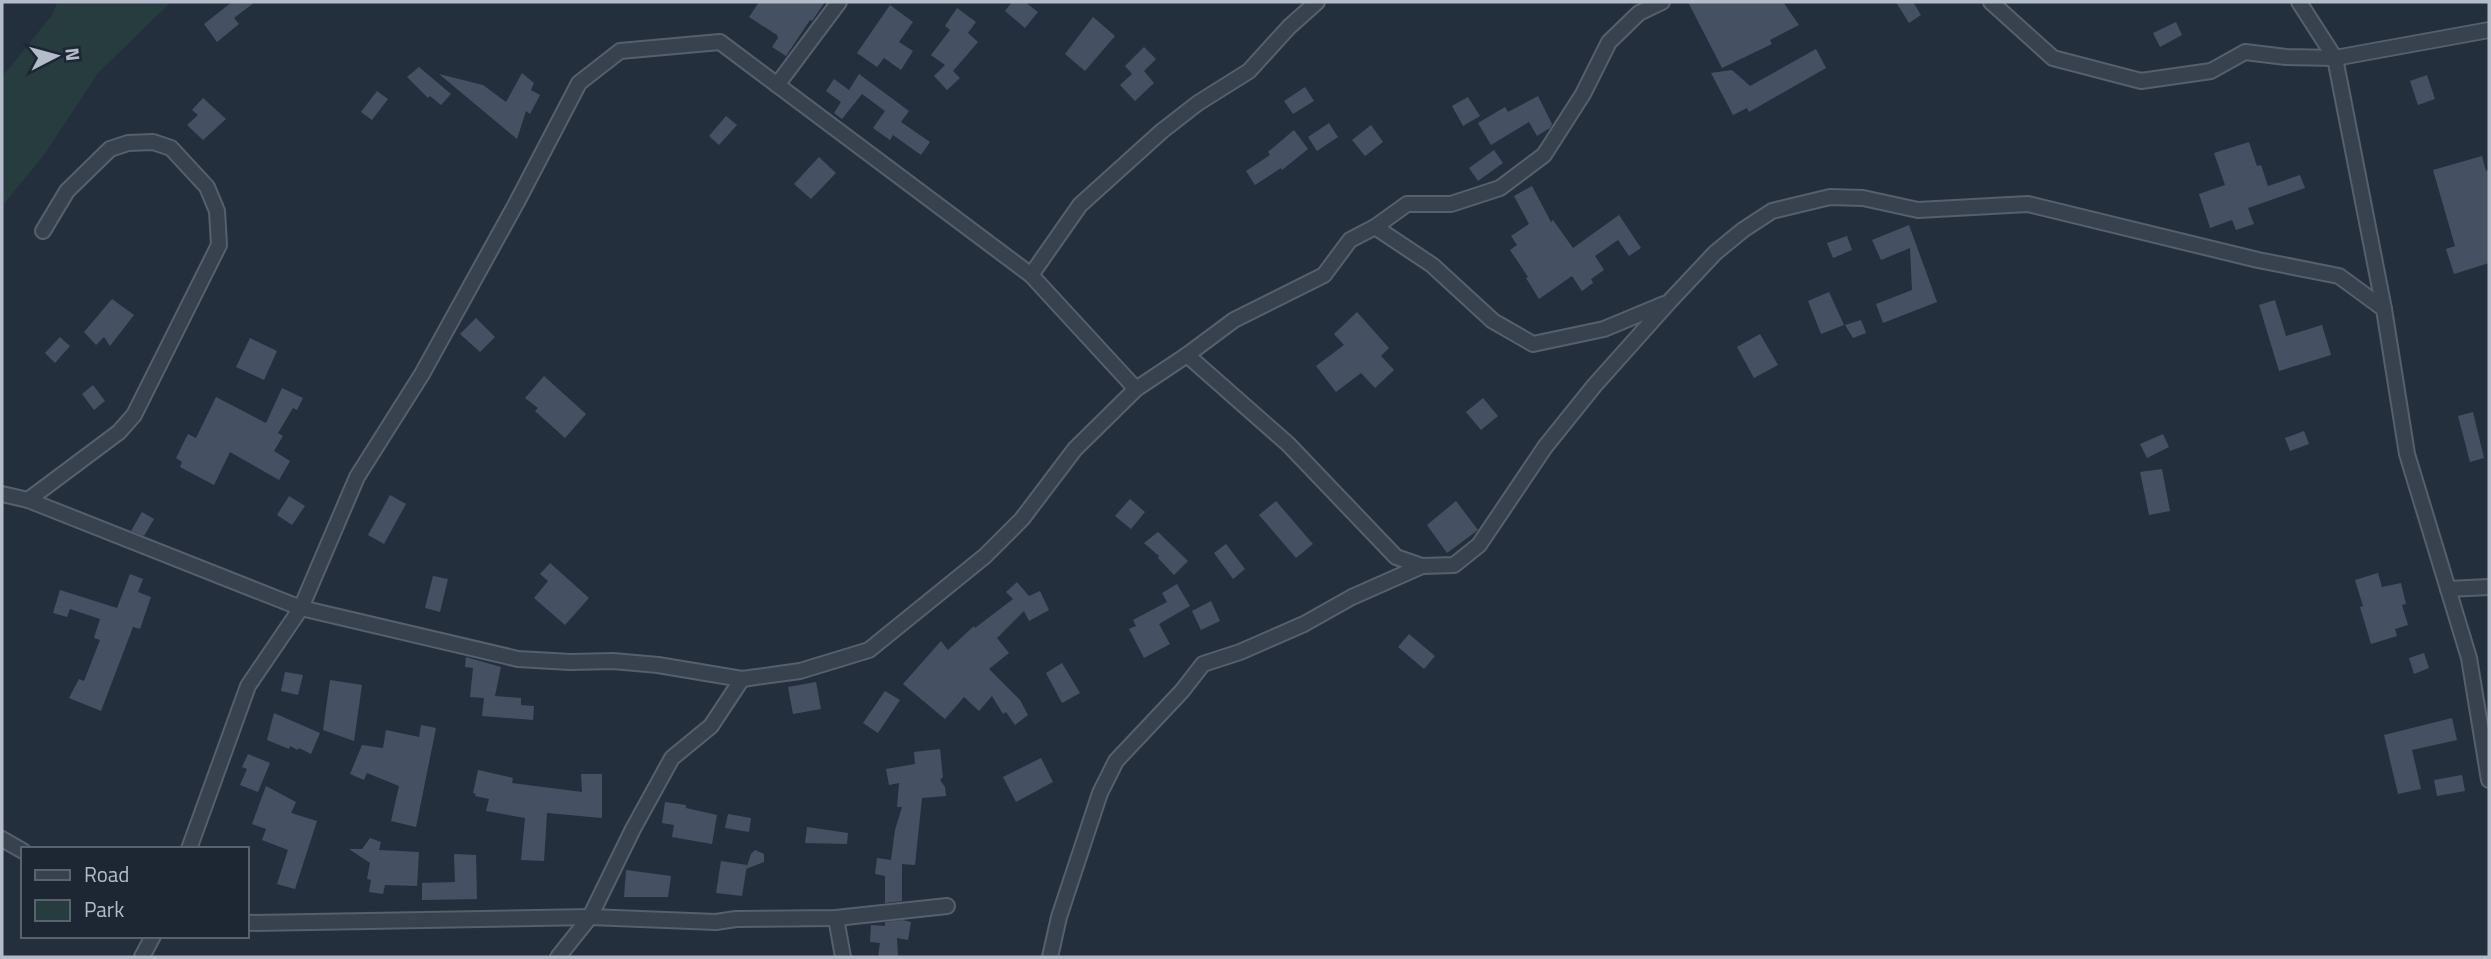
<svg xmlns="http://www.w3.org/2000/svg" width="2491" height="959" font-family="'Titillium Web',sans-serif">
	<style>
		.green { fill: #263c3f }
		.building { fill: #455162 }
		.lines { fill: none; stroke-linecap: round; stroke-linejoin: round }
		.street-casing { stroke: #565f6c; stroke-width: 18 }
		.street { stroke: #38414e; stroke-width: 14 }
	</style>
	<rect width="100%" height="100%" fill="#242f3e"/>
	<!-- green -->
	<path class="green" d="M57,2H171L98,73L44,155L2,206V77L53,14Z"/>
	<!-- building -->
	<g class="building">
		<path d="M232,2H255L234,18L239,24L217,42L204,24Z"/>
		<path d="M759,2H825L812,21L810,20L786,56L772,47L778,38L777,35L749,17Z"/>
		<path d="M1012,2H1025L1038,12L1025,28L1005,11Z"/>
		<path d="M1688,2H1783L1799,25L1770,40L1772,44L1722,68Z"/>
		<path d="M1896,2H1913L1921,15L1909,23Z"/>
		<path d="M890,5L913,22L899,42L913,51L901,70L884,58L877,67L857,53Z"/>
		<path d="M957,8L976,22L968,33L978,42L953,71L960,78L947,90L934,76L945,65L931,55L950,30L945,26Z"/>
		<path d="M1093,17L1115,36L1085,71L1065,54Z"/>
		<path d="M2176,22L2182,35L2160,47L2153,33Z"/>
		<path d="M1144,47L1156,59L1144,71L1154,83L1135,101L1120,85L1132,74L1125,66Z"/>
		<path d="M1816,49L1826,68L1749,112L1747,108L1733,115L1711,73L1732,70L1750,86Z"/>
		<path d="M419,67L451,94L441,105L430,96L428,98L407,77Z"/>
		<path d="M522,73L534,83L531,90L540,95L530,114L526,111L517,139L439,74L483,85L506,102Z"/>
		<path d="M859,74L909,111L901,122L930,142L921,155L893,135L890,140L873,128L885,111L862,94L842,119L834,113L841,102L826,91L834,79L849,90Z"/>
		<path d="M2427,75L2435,99L2418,105L2410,81Z"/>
		<path d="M1305,87L1314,101L1293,114L1284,101Z"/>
		<path d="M377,91L388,99L372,120L361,112Z"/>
		<path d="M1538,96L1552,124L1550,128L1537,136L1529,122L1491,145L1478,123L1505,107L1508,112Z"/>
		<path d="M1468,97L1480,116L1463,126L1452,106Z"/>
		<path d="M203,98L226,119L203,140L187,125L198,115L192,110Z"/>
		<path d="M726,116L737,125L719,145L709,136Z"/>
		<path d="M1329,123L1338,137L1317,151L1308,137Z"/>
		<path d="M1371,125L1383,142L1365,156L1352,140Z"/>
		<path d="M1294,130L1308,149L1282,170L1281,168L1255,185L1246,171L1270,155L1268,152Z"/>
		<path d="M2249,142L2257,166L2261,165L2268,186L2300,175L2305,188L2248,208L2254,224L2236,230L2232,220L2210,228L2199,194L2225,185L2214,153Z"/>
		<path d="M1494,150L1503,163L1478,181L1469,168Z"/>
		<path d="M2482,156L2486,171L2489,170V263L2454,274L2446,249L2455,246L2433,170Z"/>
		<path d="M819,157L836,173L811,199L794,184Z"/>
		<path d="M1532,186L1551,222L1553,220L1573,248L1619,215L1641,248L1629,256L1618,240L1595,256L1604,270L1591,279L1593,283L1582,291L1572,276L1539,299L1526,278L1528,277L1510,250L1517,245L1511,236L1529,224L1514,196Z"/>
		<path d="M1909,225L1937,302L1883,323L1876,304L1912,290L1910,248L1881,260L1872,240Z"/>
		<path d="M1847,236L1852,250L1833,258L1827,243Z"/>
		<path d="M1829,292L1844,325L1821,334L1808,301Z"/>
		<path d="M112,299L134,315L110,346L104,337L96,345L84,332Z"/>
		<path d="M2275,300L2286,336L2322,325L2331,355L2279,371L2259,305Z"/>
		<path d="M1357,312L1389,348L1381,356L1394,370L1375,388L1361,373L1336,392L1316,366L1344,345L1334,334Z"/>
		<path d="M476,318L495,337L480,352L460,334Z"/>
		<path d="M1861,320L1866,333L1853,338L1845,325Z"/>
		<path d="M1760,334L1778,365L1754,378L1737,347Z"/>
		<path d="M60,337L70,346L55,363L45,353Z"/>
		<path d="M250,338L277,351L264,380L236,367Z"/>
		<path d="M544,376L586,414L565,438L535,411L538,408L525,398Z"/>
		<path d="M93,385L105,401L94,410L82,394Z"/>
		<path d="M282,388L303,398L297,410L293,408L278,433L283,436L274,451L290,461L279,480L230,452L214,485L180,467L182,462L176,458L188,434L196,438L216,397L266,423Z"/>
		<path d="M1483,398L1498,416L1481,430L1466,412Z"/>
		<path d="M2473,412L2484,458L2470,462L2458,416Z"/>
		<path d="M2304,431L2309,444L2290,451L2285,438Z"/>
		<path d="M2163,434L2169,447L2147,458L2140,444Z"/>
		<path d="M2162,469L2170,511L2149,515L2140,472Z"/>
		<path d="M390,495L406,504L384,544L368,535Z"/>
		<path d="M289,496L305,506L292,525L277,515Z"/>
		<path d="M1130,499L1145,512L1131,529L1115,516Z"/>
		<path d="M1276,501L1313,544L1296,558L1259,515Z"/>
		<path d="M1456,501L1478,530L1447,553L1427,525Z"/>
		<path d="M142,512L154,519L144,536L131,531Z"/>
		<path d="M1158,532L1188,561L1174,575L1158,558L1159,556L1144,543Z"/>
		<path d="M1226,544L1245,569L1233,579L1214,553Z"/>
		<path d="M550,563L589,598L565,625L534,598L548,581L540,574Z"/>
		<path d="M2378,573L2382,587L2401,583L2406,604L2402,605L2408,625L2395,629L2397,636L2371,644L2360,607L2363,606L2355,580Z"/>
		<path d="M130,574L143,579L138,592L151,597L140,629L133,627L101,711L69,698L79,679L84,681L100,640L94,638L100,619L70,609L67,617L53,613L60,590L117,608Z"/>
		<path d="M433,576L448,579L440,612L425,608Z"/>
		<path d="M1017,582L1029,596L1040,591L1049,610L1029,621L1024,611L997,638L1009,653L989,669L1020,700L1028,715L1015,725L1006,712L1003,714L992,696L979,711L964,697L945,719L903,684L941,641L948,650L974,626L975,628L1013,599L1006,592Z"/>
		<path d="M1177,584L1190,606L1159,624L1170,644L1144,658L1129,629L1136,626L1133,620L1167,602L1162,593Z"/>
		<path d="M1211,601L1220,621L1201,630L1192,611Z"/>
		<path d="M1409,634L1435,656L1424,669L1398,647Z"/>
		<path d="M2424,653L2429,668L2414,674L2409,658Z"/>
		<path d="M466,657L501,667L495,696L521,698V705L534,706L533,720L482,716L484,698L470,697L473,668L465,667Z"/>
		<path d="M1062,663L1080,693L1062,703L1046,673Z"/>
		<path d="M285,672L303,675L298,695L281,691Z"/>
		<path d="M330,680L362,685L354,741L323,730Z"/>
		<path d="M816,682L821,709L793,714L788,687Z"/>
		<path d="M885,691L900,700L878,733L863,723Z"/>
		<path d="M274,713L320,733L311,754L299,748L298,750L290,746L289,749L267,740Z"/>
		<path d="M2452,718L2457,740L2412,750L2421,789L2398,794L2384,735Z"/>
		<path d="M421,725L436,728L416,827L391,821L399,786L367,773L364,780L350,774L362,745L383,748L386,730L419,737Z"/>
		<path d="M940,749L943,777L940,780L945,787L946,796L922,798L915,865L902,864V901L885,903V876L875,874L877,858L891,860L895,830L902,807H897L899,783L889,785L886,769L915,764L914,752Z"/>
		<path d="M248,754L270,763L258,792L240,785L247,769L242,767Z"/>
		<path d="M1041,758L1053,782L1016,802L1003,777Z"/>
		<path d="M478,770L513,778L512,783L582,792L581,774H602V818L547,813L544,861L521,860L525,818L486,811L489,799L475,796L476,794L473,793Z"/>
		<path d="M2462,775L2465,791L2437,796L2434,780Z"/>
		<path d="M266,786L296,802L291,813L317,821L295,889L277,884L288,850L262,840L266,829L252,824Z"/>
		<path d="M665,802L686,805V808L717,815L712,844L672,837L674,825L662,823Z"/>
		<path d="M728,814L751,818L749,832L725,828Z"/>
		<path d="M807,827L848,833L847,844L805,843Z"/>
		<path d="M370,838L381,842L379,850L419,852L417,886L385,885L383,894L369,892L371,880L367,879L370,863L349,849H362Z"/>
		<path d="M755,850L764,854V862L746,869L751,854Z"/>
		<path d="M454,854L476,855L477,899L422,900V883L455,882Z"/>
		<path d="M721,861L747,865L742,896L716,893Z"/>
		<path d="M626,870L671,876L668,897H624Z"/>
		<path d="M903,920L911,922L908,940L897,938L898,957H878L880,943L870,942L871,925L885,926V922Z"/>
	</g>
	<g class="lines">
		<defs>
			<g id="street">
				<path d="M1991,2L2053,58L2141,81L2211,71L2245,52L2286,57L2335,58L2489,30"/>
				<path d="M2299,2L2335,58L2384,309L2407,454L2469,658L2489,780"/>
				<path d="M777,85L839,2"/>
				<path d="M1375,227L1407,204H1451L1500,188L1544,155L1583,94L1609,42L1639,13L1662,2"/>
				<path d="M1136,389L1031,275L1080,205L1162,131L1198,103L1249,71L1289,27L1317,2"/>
				<path d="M2,494L28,500L301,608L518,659L570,662L613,661L658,665L742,679L800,671L869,650L985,556L1022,519L1075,449L1136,389L1187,355"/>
				<path d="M28,500L119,432L134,415L219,245L217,211L207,187L171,148L153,142L128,143L110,149L67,191L43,231"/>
				<path d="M1422,566L1396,557L1288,444L1187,355L1234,320L1324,275L1350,240L1375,227L1432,265L1493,321L1533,344L1604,329L1664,304"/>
				<path d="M2448,589L2489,587"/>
				<path d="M2,839L23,851"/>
				<path d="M189,849L248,686L301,608L357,477L422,374L517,202L579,83L620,51L720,42L1031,275"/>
				<path d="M836,918L843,957"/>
				<path d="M247,923L590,917L716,922L736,919L836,918L947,906"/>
				<path d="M142,957L153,936"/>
				<path d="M558,957L590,917L633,829L672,758L711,726L742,679"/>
				<path d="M1050,957L1059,917L1100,793L1116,761L1182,691L1203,664L1240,652L1304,624L1352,597L1422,566L1454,565L1479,545L1545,447L1594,386L1669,302L1715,253L1743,230L1772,211L1830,197L1863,198L1918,210L2028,204L2258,260L2339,276L2384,309"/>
			</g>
		</defs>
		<!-- street casing -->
		<use href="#street" class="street-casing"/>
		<!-- street -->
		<use href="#street" class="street"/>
	</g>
	<!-- border -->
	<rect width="2491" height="959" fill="none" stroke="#b4bcc9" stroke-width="7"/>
	<!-- legend -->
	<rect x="21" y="847" width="228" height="91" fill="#1d2633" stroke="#59626f" stroke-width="2"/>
	<rect x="35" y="870" width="35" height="10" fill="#38414e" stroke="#59626f" stroke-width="2"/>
	<text x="84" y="882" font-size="21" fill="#b4bcc9">Road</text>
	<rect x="35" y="900" width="35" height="21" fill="#263c3f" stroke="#59626f" stroke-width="2"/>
	<text x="84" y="917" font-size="21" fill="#b4bcc9">Park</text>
	<!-- north arrow -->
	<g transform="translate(56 56) rotate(84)" stroke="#1d2633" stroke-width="5" paint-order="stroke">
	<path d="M0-5L12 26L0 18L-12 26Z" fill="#b4bcc9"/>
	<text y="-10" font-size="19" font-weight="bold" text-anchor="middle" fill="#b4bcc9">N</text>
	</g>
</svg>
